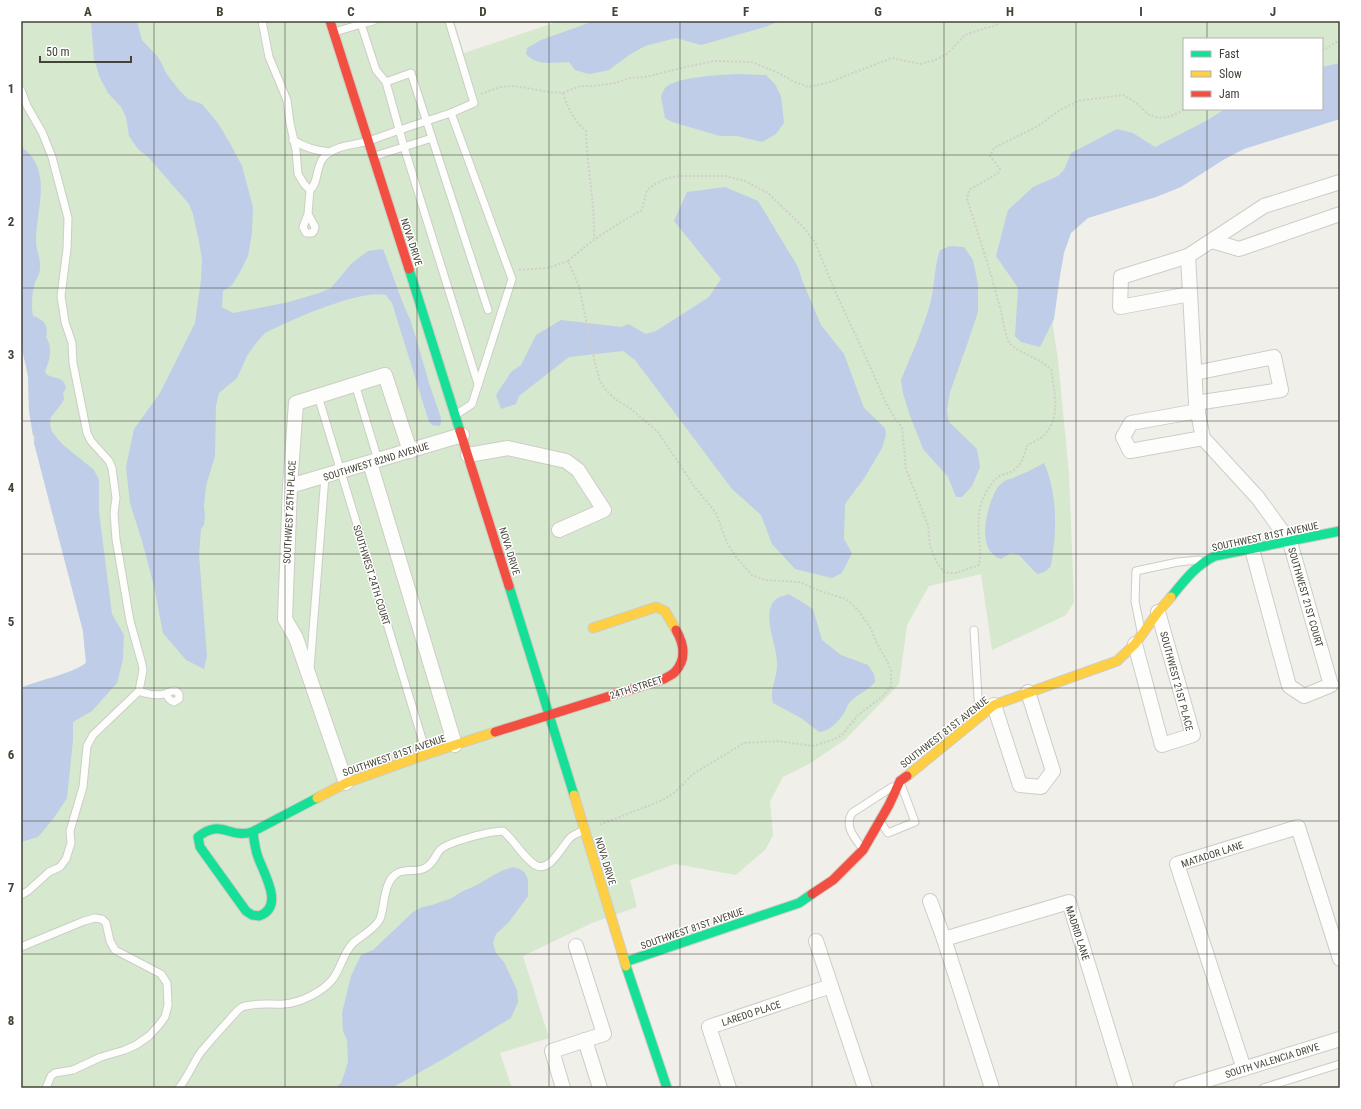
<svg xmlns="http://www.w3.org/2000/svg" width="1361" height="1109" font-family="'Roboto Condensed',sans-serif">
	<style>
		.green { fill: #d6e8cd }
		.water { fill: #bfcde9 }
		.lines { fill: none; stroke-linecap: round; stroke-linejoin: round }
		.lane-casing { stroke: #cdcdc8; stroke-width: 9 }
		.street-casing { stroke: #cdcdc8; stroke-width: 16 }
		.fast-casing { stroke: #cecec2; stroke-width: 11 }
		.slow-casing { stroke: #cecec2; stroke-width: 11 }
		.jam-casing { stroke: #cecec2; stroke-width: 11 }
		.path { stroke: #d0cfcb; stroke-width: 2; stroke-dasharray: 2 2; stroke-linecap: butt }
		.lane { stroke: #fdfdfc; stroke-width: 7 }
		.street { stroke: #fdfdfc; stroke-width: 14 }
		.fast { stroke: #16e098; stroke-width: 9 }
		.slow { stroke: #ffcf43; stroke-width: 9 }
		.jam { stroke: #f24e42; stroke-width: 9 }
		.grid { fill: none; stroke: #444337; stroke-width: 1; stroke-opacity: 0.55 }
		.labels { text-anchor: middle; stroke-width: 3; stroke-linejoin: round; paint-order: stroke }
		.street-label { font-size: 10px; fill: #444337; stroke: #fff }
		.neatline { fill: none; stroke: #444337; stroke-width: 1.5 }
		.grid-label { font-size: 13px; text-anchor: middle; font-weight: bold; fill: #444337 }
	</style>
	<rect width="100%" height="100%" fill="#f0efea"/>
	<!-- green -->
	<path class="green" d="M21,21H454L464,53L560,21H1340V88L1322,96V39H1184V109H1291L1042,222L1056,244L1053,327L1058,360L1069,474L1074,602L1066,615L992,650L981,574L929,586L907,625L899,684L846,739L809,764L783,777L770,801L773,835L766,849L736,875L675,864L630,880L637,907L592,923L523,956L549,1038L500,1053L512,1088H21V688C42,679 67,676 86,663L83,631L34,443L29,411L28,376L21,344Z"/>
	<!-- water -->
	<g class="water">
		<path d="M91,21H137L142,40L157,56L161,62L166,73L179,90L188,99L202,104L218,123L231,145L242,166L253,207L252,233L248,256L240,272L232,285L223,291L222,307L233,313L289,302L319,293L331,288L352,263L368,251L383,249L404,306L410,319L417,341L429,383L441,418V424L439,426L432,425L429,422L392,303L386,295C359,289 291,320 265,333L256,343L247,356L237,378L219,393L216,406L215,456L206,486L204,506L205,517L204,525L201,529L199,555L207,656L204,669L186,660L163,633L154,586L142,541L130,503L126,467L134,429L160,393L195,323L201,280L202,260L199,241L193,214L189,204L149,158L138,149L129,136L126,117L121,107L108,93L100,78L94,59Z"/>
		<path d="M594,21H780L765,27L701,45L676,38L645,46L629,55L609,70L590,74L585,73L575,70L569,62C553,62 538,67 526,54L527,48L541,40Z"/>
		<path d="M1340,63V119L1244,149L1223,160L1181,187L1156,197L1088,218L1071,233L1064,253L1060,276L1054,319L1040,347L1021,342L1015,336L1018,288L996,256L1008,210L1033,187L1058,176L1064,170L1071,153L1117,129L1133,133L1155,147L1206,121L1225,109H1322V67Z"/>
		<path d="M736,74L766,75L775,84L781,96L784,123L776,134L762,142L737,136H720L672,122L665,118L661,97C662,94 663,91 665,88C675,77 721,75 736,74Z"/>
		<path d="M21,147C54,169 36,208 36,241C36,250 41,259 40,268C40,273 38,276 36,280C32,290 31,305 33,316C44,320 49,325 46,337C53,349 50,359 45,371L46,374C55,380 63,375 66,388L63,393L64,399L62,403L51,417L50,425L52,432L62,444L94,470L99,480V512L112,614L124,635L123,659L117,683L92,711L73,722V740L67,798L53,819L38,837L21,842V688C41,679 69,675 86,663L83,631L34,443L35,437L33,435L29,411L28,376L21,344Z"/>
		<path d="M725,187L758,201L798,267L802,280L821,325L844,354L864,408L885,428L886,435L882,448L865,477L845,504L844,539L852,553L842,573L832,578L795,569L772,544L761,515L732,489L635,360L623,351L569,357L519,396L516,404L501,409L496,395L511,372L521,365L536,335L561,320L621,327L628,324L646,334L656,331L709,297L721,279L674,221L687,192Z"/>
		<path d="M950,246L964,247L973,260L978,285V312L969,339L950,392L947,411L949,422L977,449L980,467L972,486L962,497H956L948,477L923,449L909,413L903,393L901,380C911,356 923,329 930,304C935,286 934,267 940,250Z"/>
		<path d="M1044,463C1056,490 1057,523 1053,552C1052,557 1052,564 1050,567C1046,572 1042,573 1037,574L1019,555L1011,553L1001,559C978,551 985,519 991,501C994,495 996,487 1002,483C1005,480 1010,479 1013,478C1024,473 1034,469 1044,463Z"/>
		<path d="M789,594L813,609L822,640L841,655L868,665L874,674L875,682C868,691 857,694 850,702C847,705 846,710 844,713C838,722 830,731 819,732L801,718L773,703C769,689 778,677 777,663C777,646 761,614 775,600C779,596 785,596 789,594Z"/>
		<path d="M513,867L520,869L525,873L528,880V896L509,922L496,934L493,943L496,953L504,962L517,990L518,1002L511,1018L445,1058L392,1088H335L341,1083L345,1072L348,1061L347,1040L343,1031L342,1013L351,976L361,955L373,950L413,912L422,907L432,905L452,898L461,892L475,886L501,871Z"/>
	</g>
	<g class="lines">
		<defs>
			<g id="lane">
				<path d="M262,21L269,57L287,100L290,123L296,150L298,174L304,184L310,190L308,214L303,227L306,233H312L314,231L315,227L308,214"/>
				<path d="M373,21L361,24L376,70L386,82L404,147L478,384"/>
				<path d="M449,21L474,103L451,113"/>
				<path d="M335,32L361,24"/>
				<path d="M386,82L411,73L432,138"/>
				<path d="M21,90L27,106L42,132L52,157L68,218L67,249L61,296L65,322L72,343L73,363L87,433L91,441L109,461L112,468L116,498L114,513L116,539L130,621L142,664L143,670L139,691"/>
				<path d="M293,140C305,148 316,151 331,152"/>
				<path d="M375,156L432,138L488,310"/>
				<path d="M310,190C319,183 315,167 324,157C335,145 355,145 369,141C396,131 423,122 451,113L512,279L472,404L457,414"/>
				<path d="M355,384L378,460"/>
				<path d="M318,396L426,752"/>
				<path d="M974,630L979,714"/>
				<path d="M1141,631L1135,601L1136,571L1178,562L1199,560"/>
				<path d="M310,669L325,476"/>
				<path d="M881,823L888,833L915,822L902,787"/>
				<path d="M862,848C854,837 844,826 852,813L892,787"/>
				<path d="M21,895L28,891L49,872L60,867L66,859L71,843L70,831L83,787L87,746L93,735L139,691C145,694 157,696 164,694C169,693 171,690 176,691L179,694V699L174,702C170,701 168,698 166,694"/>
				<path d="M21,947L84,921L95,918L101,919L103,920L106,923L110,941L115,950L161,974L167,983L168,1005L165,1017L159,1025L149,1036L136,1045L125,1050L101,1057L73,1070L55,1073L51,1076L46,1088"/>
				<path d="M179,1088C188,1077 193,1063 201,1052C210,1041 220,1030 229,1020C233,1016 237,1010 242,1007C255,1002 271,1005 284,1004C300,1003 322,992 332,980C341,969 343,953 353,943C361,936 375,929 380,919C385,906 383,883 396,874C404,868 416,873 425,868C434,863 434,857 440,850C447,842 491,831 503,831C515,841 522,856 535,865C550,874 562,845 571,837C575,834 580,832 585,830"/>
				<path d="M1263,1088L1340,1064"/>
			</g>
			<g id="street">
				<path d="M1212,241L1239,249L1340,214"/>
				<path d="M1188,256L1196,403L1203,438L1258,498L1290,542L1331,685L1304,696L1289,686L1252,549"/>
				<path d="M1190,294L1120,307L1121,277L1188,256L1264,206L1340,182"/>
				<path d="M1195,373L1274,357L1281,390L1196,403"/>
				<path d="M1198,411L1131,423L1123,437L1130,451L1203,438"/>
				<path d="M468,455L508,448L566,461L578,470L604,510L559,530"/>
				<path d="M370,463L455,745"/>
				<path d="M290,486L462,435"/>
				<path d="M1135,644L1162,745L1193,735L1158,612"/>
				<path d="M994,705L1020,785L1041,787L1053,771L1028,692"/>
				<path d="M346,783L296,638L285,619L290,486L296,403L385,375L410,451"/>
				<path d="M930,901L944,939L992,1088"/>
				<path d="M944,939L1069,902L1126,1088"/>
				<path d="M816,941L865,1088"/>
				<path d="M585,1040L600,1088"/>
				<path d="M1244,1069L1177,864L1298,827L1340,959"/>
				<path d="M563,1088L552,1051L604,1034L576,946"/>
				<path d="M729,1088L709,1027L831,986"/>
				<path d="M1181,1088L1340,1039"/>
			</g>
			<g id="fast">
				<path d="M409,269L460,431"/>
				<path d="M509,586L574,795"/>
				<path d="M1171,597C1184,581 1196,565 1215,556L1340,531"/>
				<path d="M253,832C254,840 255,849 258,857C264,874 285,907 259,916L252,915L246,911L200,847L198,837C220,818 229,839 252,832L317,798"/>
				<path d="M625,962L799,903L812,894"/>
				<path d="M626,966L667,1088"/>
			</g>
			<g id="slow">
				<path d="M593,628L656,607L665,611L676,630"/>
				<path d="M907,776L994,705L1117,661L1135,644L1158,612L1171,597"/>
				<path d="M574,795L626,966"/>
				<path d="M317,798L346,783L427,754L495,732"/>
			</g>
			<g id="jam">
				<path d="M330,21L409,269"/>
				<path d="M460,431L509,586"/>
				<path d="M495,732L664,679C667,677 672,675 675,672C687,659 684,644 676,630"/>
				<path d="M812,894L833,880L863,850L889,805L900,781L907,776"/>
			</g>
		</defs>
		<!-- lane casing -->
		<use href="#lane" class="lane-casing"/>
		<!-- street casing -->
		<use href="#street" class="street-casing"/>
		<!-- fast casing -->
		<use href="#fast" class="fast-casing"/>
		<!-- slow casing -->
		<use href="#slow" class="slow-casing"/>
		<!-- jam casing -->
		<use href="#jam" class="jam-casing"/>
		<!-- path -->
		<g class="path">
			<path d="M1322,51L1340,40"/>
			<path d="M563,93C569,110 572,118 586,131C587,167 595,203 594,239"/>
			<path d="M481,94L500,87L515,86L549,92L563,93L580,86H594L615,83L630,78L645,77L690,66L715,61L751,62L777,72L795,82L808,87L827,83L892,58L920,64L935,60L947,54L965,35L985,28L995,26L1001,21"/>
			<path d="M568,261C592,240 615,225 642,210L647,190L655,184L668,178L679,176H726L745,181L768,193L803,227L815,242L835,291L869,364L885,401L894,417L902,427L906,469L928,525L930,546L936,561L945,573H956L979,565C981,556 980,549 979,540C978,527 978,513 982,501C985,494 991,482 997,478C1000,475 1005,474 1009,473C1020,468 1024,457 1027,446C1032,442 1039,440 1043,436C1062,419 1054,391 1051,369L1040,361L1018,350L1009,343L1005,331L1001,311L989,268L967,199L969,190L998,173L1000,169L990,156L994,148L1038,126L1060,110L1078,101L1123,95C1128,98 1134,101 1139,105C1142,108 1145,112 1148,114C1160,121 1174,117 1184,109"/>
			<path d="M519,270L548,268L568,261L579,286L594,359L600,381L606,390L615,399L631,409L658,432L694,486L716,513L727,543L736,557L752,575L765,580L799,582L820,591L846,599L858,610L870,627L877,644L885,657L891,670V686L883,696L858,715L842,735L835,739L813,746L777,741L744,743L693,774L675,792L663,800L599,825"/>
		</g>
		<!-- lane -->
		<use href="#lane" class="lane"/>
		<!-- street -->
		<use href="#street" class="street"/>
		<!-- fast -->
		<use href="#fast" class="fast"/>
		<!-- slow -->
		<use href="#slow" class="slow"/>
		<!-- jam -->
		<use href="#jam" class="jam"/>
	</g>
	<!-- grid -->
	<path class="grid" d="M154,21V1088M285,21V1088M417,21V1088M549,21V1088M680,21V1088M812,21V1088M944,21V1088M1076,21V1088M1207,21V39M1207,109V1088M21,155H1340M21,288H1340M21,421H1340M21,554H1340M21,688H1340M21,821H1340M21,954H1340"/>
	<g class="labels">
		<!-- street labels -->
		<g class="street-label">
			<text transform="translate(412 242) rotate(72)" y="4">NOVA DRIVE</text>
			<text transform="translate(376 461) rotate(-17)" y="4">SOUTHWEST 82ND AVENUE</text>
			<text transform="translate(289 512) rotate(-87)" y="4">SOUTHWEST 25TH PLACE</text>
			<text transform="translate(1265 536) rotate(-12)" y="4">SOUTHWEST 81ST AVENUE</text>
			<text transform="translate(510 551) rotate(73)" y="4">NOVA DRIVE</text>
			<text transform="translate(372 575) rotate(73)" y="4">SOUTHWEST 24TH COURT</text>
			<text transform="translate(1306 597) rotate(74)" y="4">SOUTHWEST 21ST COURT</text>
			<text transform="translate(1177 681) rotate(75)" y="4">SOUTHWEST 21ST PLACE</text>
			<text transform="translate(636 687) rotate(-18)" y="4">24TH STREET</text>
			<text transform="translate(944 732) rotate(-38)" y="4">SOUTHWEST 81ST AVENUE</text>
			<text transform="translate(394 755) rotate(-19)" y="4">SOUTHWEST 81ST AVENUE</text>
			<text transform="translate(1212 854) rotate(-18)" y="4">MATADOR LANE</text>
			<text transform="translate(606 861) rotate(73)" y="4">NOVA DRIVE</text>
			<text transform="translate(692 928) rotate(-19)" y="4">SOUTHWEST 81ST AVENUE</text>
			<text transform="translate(1078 933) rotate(72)" y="4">MADRID LANE</text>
			<text transform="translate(751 1013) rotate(-18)" y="4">LAREDO PLACE</text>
			<text transform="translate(1272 1060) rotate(-17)" y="4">SOUTH VALENCIA DRIVE</text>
		</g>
	</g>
	<!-- border -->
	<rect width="1361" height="1109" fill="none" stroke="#ffffff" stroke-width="44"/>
	<!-- legend -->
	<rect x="1183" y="38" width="140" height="72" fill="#ffffff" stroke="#b4b4af"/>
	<rect x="1191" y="51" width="20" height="6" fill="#16e098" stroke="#b4b4af"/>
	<text x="1219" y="58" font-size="12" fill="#444337">Fast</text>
	<rect x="1191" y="71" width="20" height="6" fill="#ffcf43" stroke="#b4b4af"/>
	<text x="1219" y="78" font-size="12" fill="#444337">Slow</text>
	<rect x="1191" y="91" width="20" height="6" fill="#f24e42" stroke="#b4b4af"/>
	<text x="1219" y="98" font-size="12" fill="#444337">Jam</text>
	<!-- scale -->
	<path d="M40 56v6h91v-6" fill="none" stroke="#444337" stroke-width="2"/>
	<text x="46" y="56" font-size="12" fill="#444337" stroke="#ffffff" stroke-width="3" paint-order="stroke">50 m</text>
	<rect x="22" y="22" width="1317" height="1065" class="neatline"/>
	<g class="grid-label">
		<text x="88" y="16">A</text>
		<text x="220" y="16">B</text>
		<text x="351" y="16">C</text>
		<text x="483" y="16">D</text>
		<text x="615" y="16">E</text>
		<text x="746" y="16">F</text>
		<text x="878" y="16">G</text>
		<text x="1010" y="16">H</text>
		<text x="1141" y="16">I</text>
		<text x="1273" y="16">J</text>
		<text x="11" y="93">1</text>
		<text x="11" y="226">2</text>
		<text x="11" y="359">3</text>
		<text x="11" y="492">4</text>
		<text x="11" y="626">5</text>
		<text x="11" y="759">6</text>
		<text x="11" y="892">7</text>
		<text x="11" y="1025">8</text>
	</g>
</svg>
